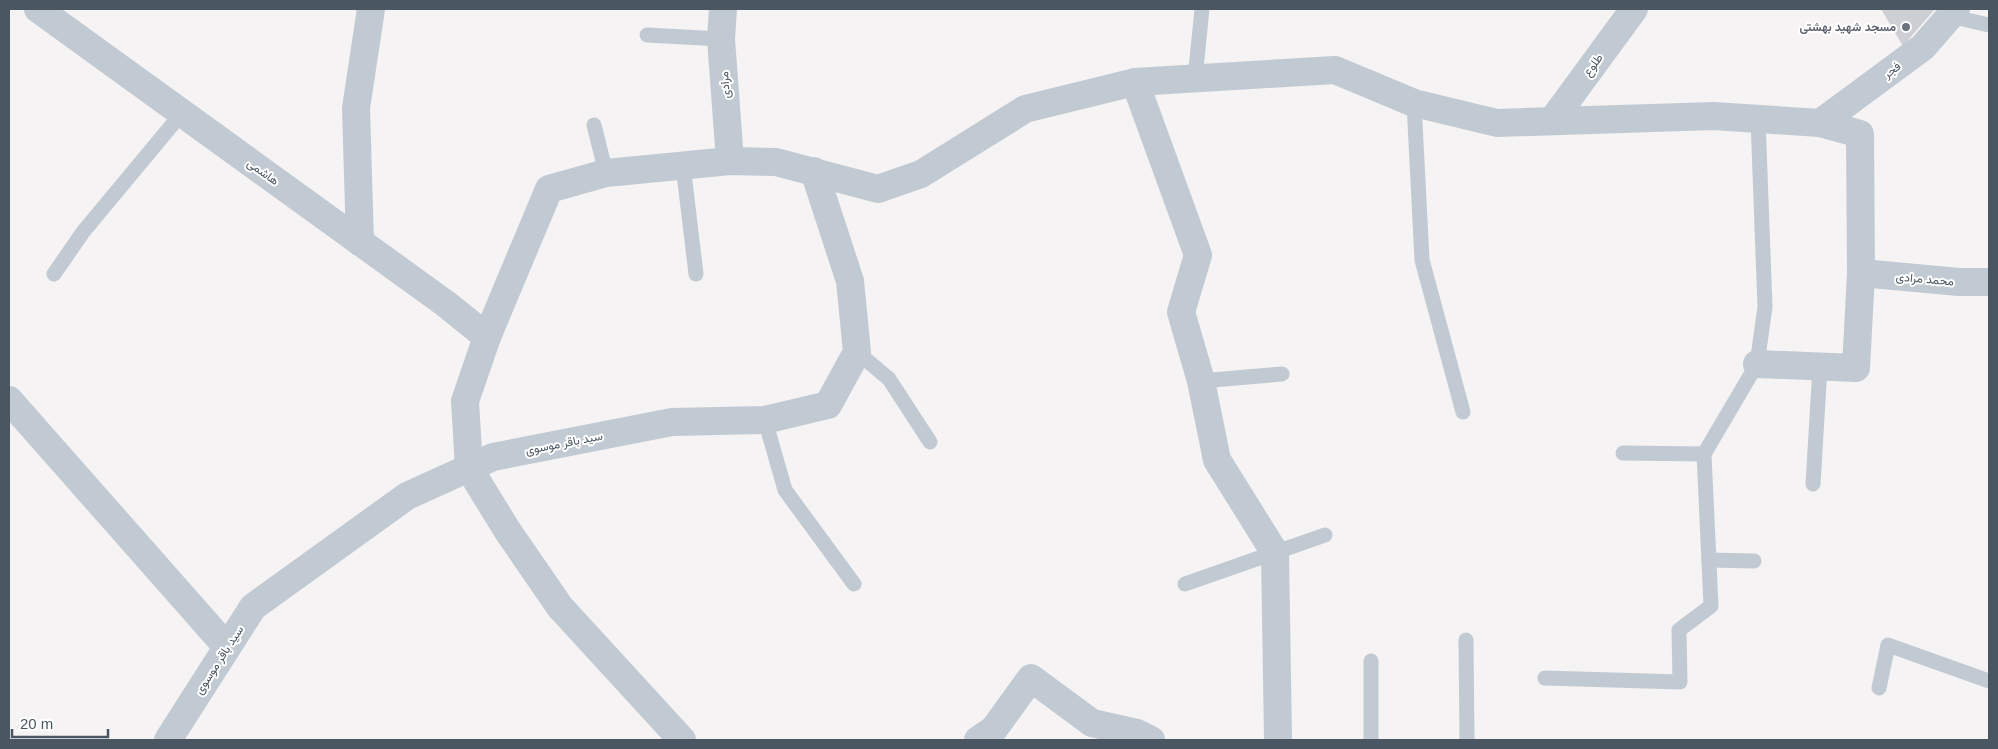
<svg xmlns="http://www.w3.org/2000/svg" width="1998" height="749" font-family="Arial,Vazirmatn,sans-serif">
	<style>
		.building { fill: #cdcfd5 }
		.lines { fill: none; stroke-linecap: round; stroke-linejoin: round }
		.service { stroke: #c1cad2; stroke-width: 15 }
		.minor { stroke: #c1cad2; stroke-width: 28 }
		.worship-dot { fill: #6b7280; stroke: #fff; stroke-width: 2 }
		.labels { text-anchor: middle; stroke-width: 4; stroke-linejoin: round; paint-order: stroke }
		.worship-label { font-size: 12px; font-weight: bold; fill: #5b616d; stroke: #fff; text-anchor: end }
		.street-label { font-size: 12px; fill: #4a5661; stroke: #fff }
	</style>
	<rect width="100%" height="100%" fill="#f5f3f3"/>
	<!-- building -->
	<path class="building" d="M1881,9H1935L1903,46Z"/>
	<g class="lines">
		<!-- service -->
		<g class="service">
			<path d="M1950,16L1989,25"/>
			<path d="M647,35L721,39"/>
			<path d="M1195,79L1202,9"/>
			<path d="M1414,103L1422,260L1463,412"/>
			<path d="M594,125L606,173"/>
			<path d="M683,165L696,274"/>
			<path d="M54,274L83,232L182,113"/>
			<path d="M857,352L889,379L930,442"/>
			<path d="M1201,381L1282,374"/>
			<path d="M765,420L785,490L854,584"/>
			<path d="M1623,453L1704,454"/>
			<path d="M1813,484L1820,367"/>
			<path d="M1709,560L1754,561"/>
			<path d="M1185,584L1325,535"/>
			<path d="M1466,640L1467,740"/>
			<path d="M1371,661V740"/>
			<path d="M1545,678L1680,682L1679,630L1711,606L1704,454L1757,364L1765,307L1758,119"/>
			<path d="M1879,688L1888,645L1989,681"/>
		</g>
		<!-- minor -->
		<g class="minor">
			<path d="M38,9L446,304L487,337"/>
			<path d="M723,9L721,39L730,161"/>
			<path d="M1135,82L1198,255L1181,312L1201,381L1217,460L1275,553L1278,740"/>
			<path d="M1552,121L1634,9"/>
			<path d="M1820,123L1923,47L1956,9"/>
			<path d="M360,242L356,108L371,9"/>
			<path d="M1861,273L1959,282H1989"/>
			<path d="M9,400L227,647"/>
			<path d="M168,740L253,607L407,496L493,457L672,422L765,420L828,405L857,352L850,281L814,171"/>
			<path d="M682,740L560,607L507,530L469,468L465,401L487,337L549,189L606,173L730,161L776,162L878,189L921,174L1025,109L1135,82L1335,70L1414,103L1497,123L1714,116L1820,123L1860,134L1861,273L1856,368L1757,364"/>
			<path d="M978,740L994,729L1031,678L1092,723L1137,733L1151,740"/>
		</g>
	</g>
	<!-- markers -->
	<circle class="worship-dot" cx="1906" cy="27" r="5"/>
	<g class="labels">
		<!-- worship labels -->
		<g class="worship-label">
			<text x="1896" y="31">مسجد شهید بهشتی</text>
		</g>
		<!-- street labels -->
		<g class="street-label">
			<text transform="translate(1593 65) rotate(-54)" y="4">طلوع</text>
			<text transform="translate(1892 70) rotate(-37)" y="4">فجر</text>
			<text transform="translate(725 85) rotate(-94)" y="4">مرادی</text>
			<text transform="translate(263 172) rotate(36)" y="4">هاشمی</text>
			<text transform="translate(1925 279) rotate(5)" y="4">محمد مرادی</text>
			<text transform="translate(564 443) rotate(-11)" y="4">سید باقر موسوی</text>
			<text transform="translate(219 660) rotate(-57)" y="4">سید باقر موسوی</text>
		</g>
	</g>
	<!-- border -->
	<rect width="1998" height="749" fill="none" stroke="#4a5661" stroke-width="20"/>
	<!-- scale -->
	<path d="M12 729v8h96v-8" fill="none" stroke="#4a5661" stroke-width="2.5"/>
	<text x="20" y="729" font-size="15" fill="#4a5661" stroke="#ffffff" stroke-width="4" paint-order="stroke">20 m</text>
</svg>
